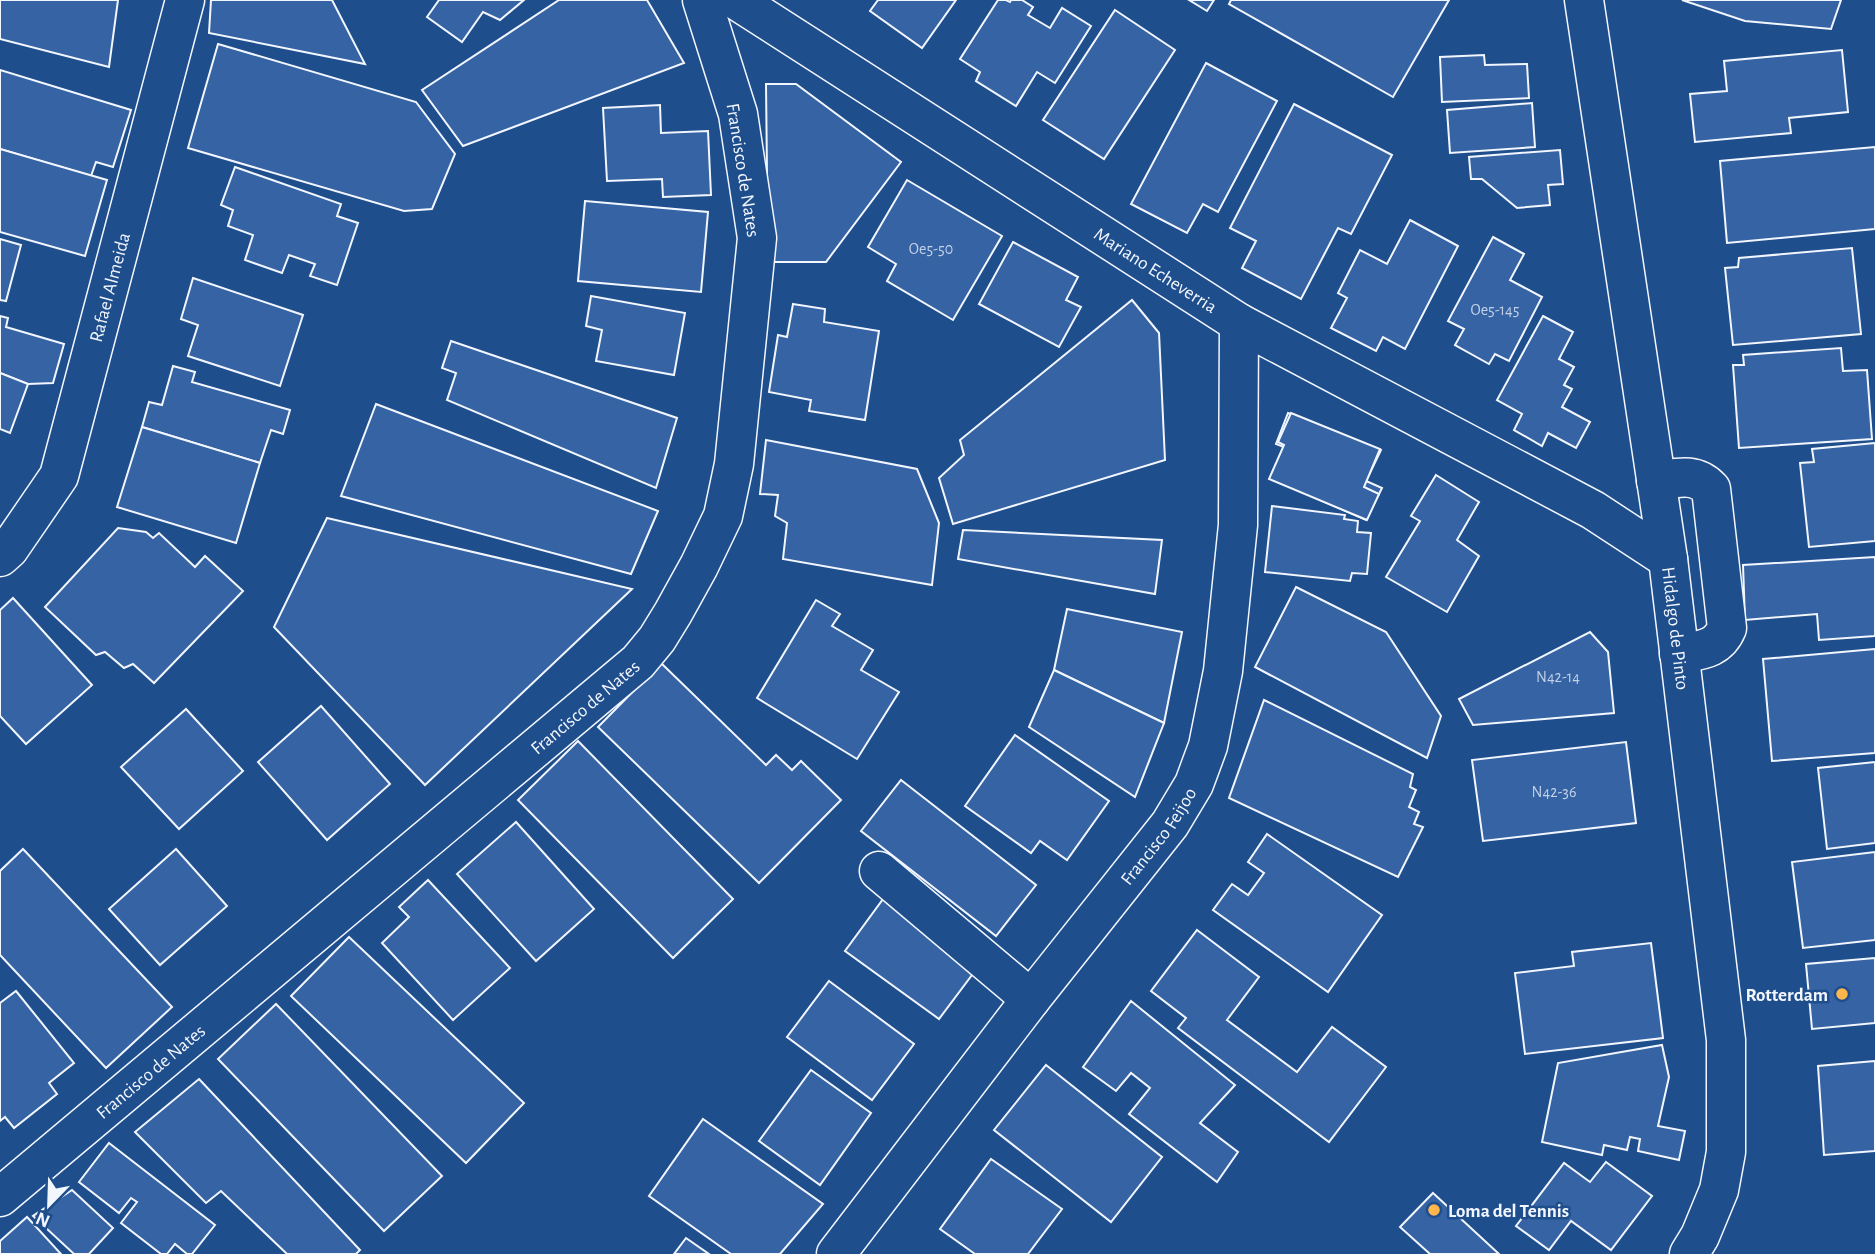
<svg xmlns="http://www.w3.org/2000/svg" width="1875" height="1254" font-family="'Alegreya Sans',sans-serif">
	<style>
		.building { fill: #3563a3; stroke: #f2f6ff; stroke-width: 2 }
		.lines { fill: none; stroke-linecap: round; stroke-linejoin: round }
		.minor-casing { stroke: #f2f6ff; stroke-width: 41 }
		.minor { stroke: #1f4e8c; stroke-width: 38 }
		.poi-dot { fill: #ffb74d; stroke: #1f4e8c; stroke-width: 2.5 }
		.labels { text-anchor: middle; stroke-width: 5; stroke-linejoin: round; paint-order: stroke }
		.number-label { font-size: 16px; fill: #c3d1e8 }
		.street-label { font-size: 19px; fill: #f2f6ff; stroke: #1f4e8c }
		.poi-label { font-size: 19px; font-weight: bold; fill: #f2f6ff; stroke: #1f4e8c; text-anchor: end }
	</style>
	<rect width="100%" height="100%" fill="#1f4e8c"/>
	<!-- building -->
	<g class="building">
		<path d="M0,0H118L109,67L0,39Z"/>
		<path d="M211,0H332L365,64L209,33Z"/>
		<path d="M439,0H524L500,20L483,12L462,42L427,17Z"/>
		<path d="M559,0H647L684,63L463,146L422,90Z"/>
		<path d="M878,0H956L922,48L870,11Z"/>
		<path d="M998,0H1006L1010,2L1011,0H1022L1033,7L1028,15L1050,28L1062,8L1091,26L1055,83L1037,72L1016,106L976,81L980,72L960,59Z"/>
		<path d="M1189,0H1214L1207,11Z"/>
		<path d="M1231,0H1449L1393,97L1229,4Z"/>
		<path d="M1682,0H1841L1831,29L1745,21Z"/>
		<path d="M1115,10L1175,50L1104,159L1043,120Z"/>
		<path d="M218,44L416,102L455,154L432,209L404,211L188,148Z"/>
		<path d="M1842,50L1848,112L1789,118L1791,133L1695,142L1690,94L1727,91L1724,61Z"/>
		<path d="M1484,55L1485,65L1527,64L1529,98L1442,102L1440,57Z"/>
		<path d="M1206,63L1277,101L1218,212L1203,204L1187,233L1131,204Z"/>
		<path d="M0,70L131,110L113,167L96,162L91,176L0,149Z"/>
		<path d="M766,84H796L901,162L826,262H768Z"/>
		<path d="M1532,103L1535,147L1450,153L1447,110Z"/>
		<path d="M1294,104L1392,155L1351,234L1338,228L1301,299L1242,268L1256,241L1230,228Z"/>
		<path d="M660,105L661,133L708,131L711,195L663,197L662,179L607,181L603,108Z"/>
		<path d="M1875,147V229L1727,243L1720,161Z"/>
		<path d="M0,149L107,180L85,256L0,232Z"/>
		<path d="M1560,150L1563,184L1548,185L1550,205L1517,208L1482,179H1471L1469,157Z"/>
		<path d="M235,167L341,204L337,216L358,223L337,285L310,276L315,264L289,255L282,273L245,260L253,235L228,226L233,210L221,205Z"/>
		<path d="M907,180L1002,236L953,320L887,281L896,264L868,247Z"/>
		<path d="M585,201L708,212L701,292L578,281Z"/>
		<path d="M1410,220L1458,246L1405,349L1383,337L1376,351L1331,328L1347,298L1338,293L1360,250L1387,264Z"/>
		<path d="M1493,237L1524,254L1510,280L1542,297L1509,361L1495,354L1489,364L1455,345L1464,329L1448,321Z"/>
		<path d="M0,239L21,245L6,301L0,300Z"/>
		<path d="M1013,242L1078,277L1066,300L1081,307L1059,347L979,304Z"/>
		<path d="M1852,248L1861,334L1733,345L1725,268L1738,267L1739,258Z"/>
		<path d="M193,278L303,315L280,386L188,356L198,325L181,319Z"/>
		<path d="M591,296L685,313L674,375L596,361L602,330L586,326Z"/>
		<path d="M1132,300L1159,333L1165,460L953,524L939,478L964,455L960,440Z"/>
		<path d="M793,304L825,309L824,322L879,331L865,420L809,411L811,400L769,392L778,335L787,337Z"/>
		<path d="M0,316L8,318L6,327L64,344L53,383L28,384L0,373Z"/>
		<path d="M1543,316L1573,332L1559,359L1574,367L1564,385L1572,389L1562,407L1590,422L1576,448L1548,433L1542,446L1514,430L1522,414L1497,400Z"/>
		<path d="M451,341L677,418L656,488L447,400L456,373L442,368Z"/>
		<path d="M1841,348L1843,371L1867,370L1872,439L1739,448L1733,365H1744L1743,355Z"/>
		<path d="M173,366L195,372L192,382L290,410L283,434L271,430L260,463L142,427L149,402L162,405Z"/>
		<path d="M0,373L28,384L10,433L0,429Z"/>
		<path d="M376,404L658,511L631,574L341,496Z"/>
		<path d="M1288,413L1381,450L1366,481L1382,488L1366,520L1270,478L1284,447L1276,444Z"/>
		<path d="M1291,413L1380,449L1364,487L1379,494L1367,520L1269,479L1284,445L1278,442Z"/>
		<path d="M142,427L260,463L236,543L117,507Z"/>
		<path d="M766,440L917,469L939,523L932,585L783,559L787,523L775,516L778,495L760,494Z"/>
		<path d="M1875,443V541L1809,547L1800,463L1814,462L1812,449Z"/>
		<path d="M1436,475L1479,502L1457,540L1479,556L1447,612L1386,577L1420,521L1411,516Z"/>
		<path d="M1272,506L1345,515L1344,519L1358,521L1357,532L1371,533L1367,574L1352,573L1350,581L1265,572Z"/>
		<path d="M327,518L632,589L425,785L274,627Z"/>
		<path d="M118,528L146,532L153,538L159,533L195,567L205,556L243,591L154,683L133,664L124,668L105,652L96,655L45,607Z"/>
		<path d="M963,530L1162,540L1155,594L958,559Z"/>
		<path d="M1875,557V636L1819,640L1817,614L1745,620L1743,565Z"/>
		<path d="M1296,587L1386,632L1441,716L1427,758L1255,667Z"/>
		<path d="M13,598L92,685L26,744L0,716V610Z"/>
		<path d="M816,600L840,614L832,626L873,650L861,670L899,692L857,759L757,698Z"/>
		<path d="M1067,609L1182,632L1164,723L1054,670Z"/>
		<path d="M1590,632L1608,652L1614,713L1473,725L1459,699Z"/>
		<path d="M1875,649V753L1772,761L1763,659Z"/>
		<path d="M661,663L766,765L776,755L792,770L801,761L841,800L759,883L598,727Z"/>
		<path d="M1054,670L1164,723L1135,797L1029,727Z"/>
		<path d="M1264,700L1413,774L1410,787L1416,790L1409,807L1419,812L1414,824L1423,827L1398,877L1229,798Z"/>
		<path d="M321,706L390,784L327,840L258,762Z"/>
		<path d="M186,709L243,771L179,829L121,767Z"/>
		<path d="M1015,735L1109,801L1067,860L1040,841L1031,853L965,806Z"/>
		<path d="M578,741L733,899L673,958L518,800Z"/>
		<path d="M1626,742L1636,823L1483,841L1472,760Z"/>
		<path d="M1875,762V843L1827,849L1818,768Z"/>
		<path d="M901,780L1036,885L996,936L861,831Z"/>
		<path d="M516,822L594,909L536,961L457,874Z"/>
		<path d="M1267,834L1382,915L1328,992L1213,910L1232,884L1248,895L1264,873L1248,862Z"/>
		<path d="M23,849L172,1007L106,1068L0,955V871Z"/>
		<path d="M176,849L227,906L160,965L109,909Z"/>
		<path d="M1875,852V940L1803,948L1792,862Z"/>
		<path d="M428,880L510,968L453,1020L382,943L409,917L399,907Z"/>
		<path d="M886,895L975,971L939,1019L845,951Z"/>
		<path d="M1197,930L1259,977L1227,1020L1297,1072L1332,1027L1386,1067L1329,1142L1178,1028L1186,1018L1151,991Z"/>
		<path d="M349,937L524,1103L466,1163L291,996Z"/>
		<path d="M1651,943L1663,1038L1525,1054L1515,973L1574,966L1572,952Z"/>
		<path d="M1875,958V1023L1812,1029L1806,964Z"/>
		<path d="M829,981L914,1044L872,1100L787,1037Z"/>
		<path d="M16,991L74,1063L49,1083L57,1094L14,1128L5,1117L0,1121V1003Z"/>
		<path d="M1131,1001L1235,1085L1200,1123L1238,1152L1217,1182L1129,1114L1150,1088L1131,1073L1116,1091L1083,1067Z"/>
		<path d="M276,1004L442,1176L384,1231L218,1059Z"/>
		<path d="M1662,1045L1669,1077L1658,1126L1685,1131L1679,1160L1638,1151L1640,1139L1630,1137L1627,1150L1604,1145L1602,1155L1542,1142L1558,1063Z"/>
		<path d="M1875,1061V1151L1824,1155L1818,1066Z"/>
		<path d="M1046,1065L1162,1157L1111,1222L994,1130Z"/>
		<path d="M811,1070L871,1113L820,1185L759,1141Z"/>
		<path d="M199,1079L360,1250L356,1254H287L221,1191L206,1203L135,1132Z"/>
		<path d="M703,1119L823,1204L780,1254H731L649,1196Z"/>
		<path d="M109,1143L215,1225L192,1254H187L175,1244L167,1254H161L121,1223L137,1202L131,1198L119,1213L79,1182Z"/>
		<path d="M991,1159L1062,1209L1028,1254H975L940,1229Z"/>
		<path d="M1606,1162L1652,1196L1611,1250L1571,1221L1549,1250L1516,1226L1564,1163L1590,1182Z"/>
		<path d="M72,1190L113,1228L89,1254H74L33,1216Z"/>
		<path d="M1433,1193L1499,1254H1430L1400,1227Z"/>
		<path d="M27,1217L61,1254H0V1241Z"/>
		<path d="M686,1238L709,1254H674Z"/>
	</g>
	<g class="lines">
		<defs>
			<g id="minor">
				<path id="s1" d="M736,0L1239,323L1593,510L1668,559"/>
				<path id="s2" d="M1584,0L1668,559L1726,1040V1152L1719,1190L1700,1236L1689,1254"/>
				<path d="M1656,481C1677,478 1695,472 1711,489L1727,628C1718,650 1700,650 1679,654"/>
				<path id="s3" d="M0,557L9,549L59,476L185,0"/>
				<path d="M879,871L1031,999"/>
				<path id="s4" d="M0,1197L638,662L657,639L673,613L699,566L723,516L734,464L757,238L738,114L702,0"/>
				<path id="s5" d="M836,1254L1031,999L1170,824L1194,784L1208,746L1223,671L1238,525L1239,323"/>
			</g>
		</defs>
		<!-- minor casing -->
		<use href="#minor" class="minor-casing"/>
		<!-- minor -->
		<use href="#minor" class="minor"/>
	</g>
	<!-- markers -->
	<g class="poi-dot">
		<circle cx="1842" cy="994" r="7"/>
		<circle cx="1434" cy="1210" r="7"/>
	</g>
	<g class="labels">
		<!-- number labels -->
		<g class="number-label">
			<text x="931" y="254">Oe5-50</text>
			<text x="1495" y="315">Oe5-145</text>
			<text x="1558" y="682">N42-14</text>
			<text x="1554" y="797">N42-36</text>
		</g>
		<!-- street labels -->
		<g class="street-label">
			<text transform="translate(744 170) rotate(81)" y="7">Francisco de Nates</text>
			<text dy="7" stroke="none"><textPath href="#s1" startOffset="499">Mariano Echeverria</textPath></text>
			<text dy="7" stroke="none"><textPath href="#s3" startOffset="296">Rafael Almeida</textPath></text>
			<text dy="7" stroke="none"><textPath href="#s2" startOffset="635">Hidalgo de Pinto</textPath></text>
			<text dy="7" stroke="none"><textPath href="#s4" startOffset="763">Francisco de Nates</textPath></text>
			<text dy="7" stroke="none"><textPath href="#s5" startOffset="528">Francisco Feijoo</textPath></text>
			<text dy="7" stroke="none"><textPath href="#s4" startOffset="196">Francisco de Nates</textPath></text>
		</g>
		<!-- poi labels -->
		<g class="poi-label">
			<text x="1828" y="1001">Rotterdam</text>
			<text x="1448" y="1217" text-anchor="start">Loma del Tennis</text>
		</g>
	</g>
	<!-- north arrow -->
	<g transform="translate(49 1205) rotate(203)" stroke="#1f4e8c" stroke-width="5" paint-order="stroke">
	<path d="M0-5L12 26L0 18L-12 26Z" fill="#f2f6ff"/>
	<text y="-10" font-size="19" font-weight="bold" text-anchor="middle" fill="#f2f6ff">N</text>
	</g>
</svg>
